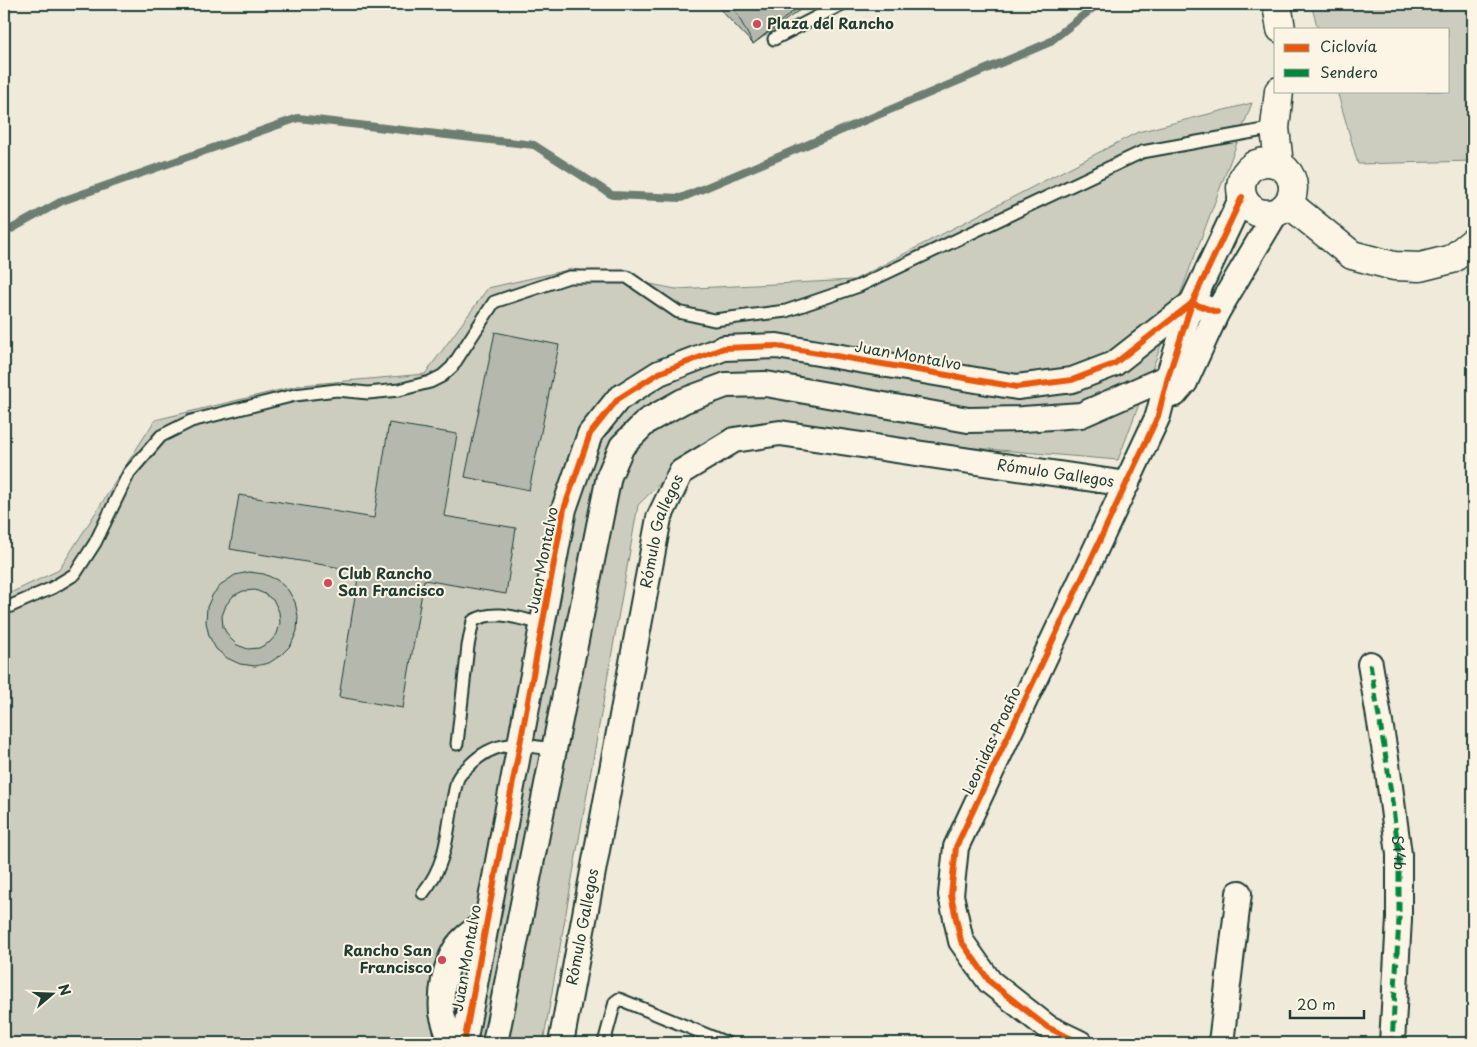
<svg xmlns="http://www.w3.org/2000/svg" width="1477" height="1047" font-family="'Playpen Sans',sans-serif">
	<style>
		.green { fill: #cccdbf; stroke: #76857a }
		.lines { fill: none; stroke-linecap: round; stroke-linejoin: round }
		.stream { stroke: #6c7d71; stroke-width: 8 }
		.building { fill: #b5b9ad; stroke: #1f3d34; fill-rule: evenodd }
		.lane-casing { stroke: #1f3d34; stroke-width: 15 }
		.street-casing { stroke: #1f3d34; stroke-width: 28 }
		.secondary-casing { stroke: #1f3d34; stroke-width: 31 }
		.lane { stroke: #fcf5e5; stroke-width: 11 }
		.street { stroke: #fcf5e5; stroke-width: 24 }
		.secondary { stroke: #fcf5e5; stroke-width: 28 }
		.quiet { stroke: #00873e; stroke-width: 5; stroke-dasharray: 10 5; stroke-linecap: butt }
		.cycleway-casing { stroke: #fcf5e5; stroke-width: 9 }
		.cycleway { stroke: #e8590c; stroke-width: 6 }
		.poi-dot { fill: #d1495b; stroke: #fcf5e5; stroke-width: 2 }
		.labels { text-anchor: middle; stroke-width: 4; stroke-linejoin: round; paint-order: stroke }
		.poi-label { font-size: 15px; font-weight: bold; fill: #1f3d34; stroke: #fcf5e5; text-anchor: start }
		.street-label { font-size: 15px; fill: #1f3d34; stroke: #fcf5e5 }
	</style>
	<rect width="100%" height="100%" fill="#efeada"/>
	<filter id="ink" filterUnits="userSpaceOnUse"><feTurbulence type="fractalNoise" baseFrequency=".02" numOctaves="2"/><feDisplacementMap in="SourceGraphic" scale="10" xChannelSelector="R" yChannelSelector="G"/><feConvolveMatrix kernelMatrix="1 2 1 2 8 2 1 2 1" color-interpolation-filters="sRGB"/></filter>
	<g filter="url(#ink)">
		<!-- green -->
		<g class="green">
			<path d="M1311,4H1473V161L1358,164L1337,91H1448V29H1318Z"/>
			<path d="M1252,103L1118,460L762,430L698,446L638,505L543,1043H4V596L59,570L155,420L301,385L425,374L488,288L572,269L676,289L854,280L1138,132Z"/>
		</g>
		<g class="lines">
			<!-- stream -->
			<path class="stream" d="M4,233L62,201L298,118L534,145L612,195L681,198L1048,43L1098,4"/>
		</g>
		<!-- building -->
		<g class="building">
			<path d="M715,4H808L753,44Z"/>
			<path d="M732,4H802L753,44Z"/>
			<path d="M495,332L559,345L529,490L465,477Z"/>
			<path d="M389,423L457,434L444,516L516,528L506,594L424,580L403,708L339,697L359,571L230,549L239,495L374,518Z"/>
			<path d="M249,572L264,574L277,580L288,590L295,602L298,616L297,631L291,645L281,655L269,663L255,666L240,664L227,658L216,649L209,636L206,622L207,607L213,594L223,583L235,575ZM255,590L265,594L274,601L279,612L280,623L277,634L270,642L259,648L248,649L237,645L229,637L223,627L222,616L226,605L233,596L243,591Z"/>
		</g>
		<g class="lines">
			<defs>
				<g id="lane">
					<path d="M774,39L842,4"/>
					<path d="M4,609L52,588L75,574L95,543L129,473L161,436L191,421L295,395L337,390L368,393L399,390L430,382L442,376L452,367L494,302L569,277H627L678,312L714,320L786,311L859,286L1142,152L1275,128"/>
					<path d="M457,744L468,646L473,621C494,608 520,619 543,624"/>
					<path d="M423,893C452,857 446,822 457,781C458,775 465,770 469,766C495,739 519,743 554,750"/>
					<path d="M604,1043L615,1002L619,999L727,1043"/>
				</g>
				<g id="street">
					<path d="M1175,394L1185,382L1217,312L1277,211"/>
					<path id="s1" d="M1370,664L1387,764L1399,854V919L1392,1043"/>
					<path d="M451,1043C448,1033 444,1023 442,1013C440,992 445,966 456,948C463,937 475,930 486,922"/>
					<path d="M464,1043L564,509L590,434L618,399L659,373L724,348L777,346L1017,387L1072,380L1114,364L1192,303L1217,312"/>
					<path d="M495,1043L609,476L622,446L647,421L683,401L726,385L766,384L968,420L1023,419L1081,415L1168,377L1185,382"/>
					<path id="s2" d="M561,1043L659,518L681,472L734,440L780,433L1127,484"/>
					<path d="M1080,1043L1047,1027L990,982L961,941L951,895L956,847L1158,416L1168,377L1192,303L1242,197"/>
					<path d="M1221,1043L1239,893"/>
				</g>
				<g id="secondary">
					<path d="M1277,4L1281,29"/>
					<circle cx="1267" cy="188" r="26"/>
					<path d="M1279,165L1275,128L1279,91"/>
					<path d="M1288,203L1352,255L1394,266L1420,267L1452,259L1473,242"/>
				</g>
			</defs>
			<!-- lane casing -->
			<use href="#lane" class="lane-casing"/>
			<!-- street casing -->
			<use href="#street" class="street-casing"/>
			<!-- secondary casing -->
			<use href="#secondary" class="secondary-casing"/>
			<!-- lane -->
			<use href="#lane" class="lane"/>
			<!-- street -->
			<use href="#street" class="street"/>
			<!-- secondary -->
			<use href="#secondary" class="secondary"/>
			<!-- quiet -->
			<path class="quiet" d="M1370,664L1387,764L1399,854V919L1392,1043"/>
			<defs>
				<g id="cycleway">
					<path d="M464,1043L564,509L590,434L618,399L659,373L724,348L777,346L1017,387L1072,380L1114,364L1192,303L1217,312"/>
					<path d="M1080,1043L1047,1027L990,982L961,941L951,895L956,847L1158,416L1168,377L1192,303L1242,197"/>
				</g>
			</defs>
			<!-- cycleway casing -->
			<use href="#cycleway" class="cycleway-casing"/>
			<!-- cycleway -->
			<use href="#cycleway" class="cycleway"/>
		</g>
	</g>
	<!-- markers -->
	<g class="poi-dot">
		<circle cx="757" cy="24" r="5"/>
		<circle cx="328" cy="583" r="5"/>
		<circle cx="442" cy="960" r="5"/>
	</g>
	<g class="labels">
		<!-- poi labels -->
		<g class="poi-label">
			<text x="767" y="29">Plaza del Rancho</text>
			<text x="338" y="579">Club Rancho<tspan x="338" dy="17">San Francisco</tspan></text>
			<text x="432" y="956" text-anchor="end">Rancho San<tspan x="432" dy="17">Francisco</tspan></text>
		</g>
		<!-- street labels -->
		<g class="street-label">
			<text transform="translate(908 356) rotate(10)" y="5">Juan Montalvo</text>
			<text dy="5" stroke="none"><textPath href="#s2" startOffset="972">Rómulo Gallegos</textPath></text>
			<text dy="5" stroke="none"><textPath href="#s2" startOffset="522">Rómulo Gallegos</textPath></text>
			<text transform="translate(543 560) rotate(-79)" y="5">Juan Montalvo</text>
			<text transform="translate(992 741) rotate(-65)" y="5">Leonidas Proaño</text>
			<text dy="5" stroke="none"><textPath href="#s1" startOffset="191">S14b</textPath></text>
			<text dy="5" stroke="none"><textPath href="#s2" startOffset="118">Rómulo Gallegos</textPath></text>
			<text transform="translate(467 958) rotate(-80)" y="5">Juan Montalvo</text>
		</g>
	</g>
	<!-- margin -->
	<rect width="1477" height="1047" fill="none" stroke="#fcf5e5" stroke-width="20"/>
	<rect x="10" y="10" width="1457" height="1027" fill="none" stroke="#1f3d34" stroke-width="2" filter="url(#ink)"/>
	<!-- legend -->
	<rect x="1274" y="28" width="175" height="65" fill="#fcf5e5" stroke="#a4ab9e"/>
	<rect x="1284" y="44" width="25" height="8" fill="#e8590c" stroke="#a4ab9e"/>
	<text x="1320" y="52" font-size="15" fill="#1f3d34">Ciclovía</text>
	<rect x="1284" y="69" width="25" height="8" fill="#00873e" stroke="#a4ab9e"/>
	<text x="1320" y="78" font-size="15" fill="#1f3d34">Sendero</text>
	<!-- north arrow -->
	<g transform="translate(52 994) rotate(71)" stroke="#fcf5e5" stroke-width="4" paint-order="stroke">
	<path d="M0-4L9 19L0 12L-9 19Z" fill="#1f3d34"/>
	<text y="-8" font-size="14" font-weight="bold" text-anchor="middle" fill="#1f3d34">N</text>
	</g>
	<!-- scale -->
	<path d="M1290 1010v8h74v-8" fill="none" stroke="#1f3d34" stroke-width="2.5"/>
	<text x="1297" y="1010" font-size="15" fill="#1f3d34" stroke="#fcf5e5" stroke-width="4" paint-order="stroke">20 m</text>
</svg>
